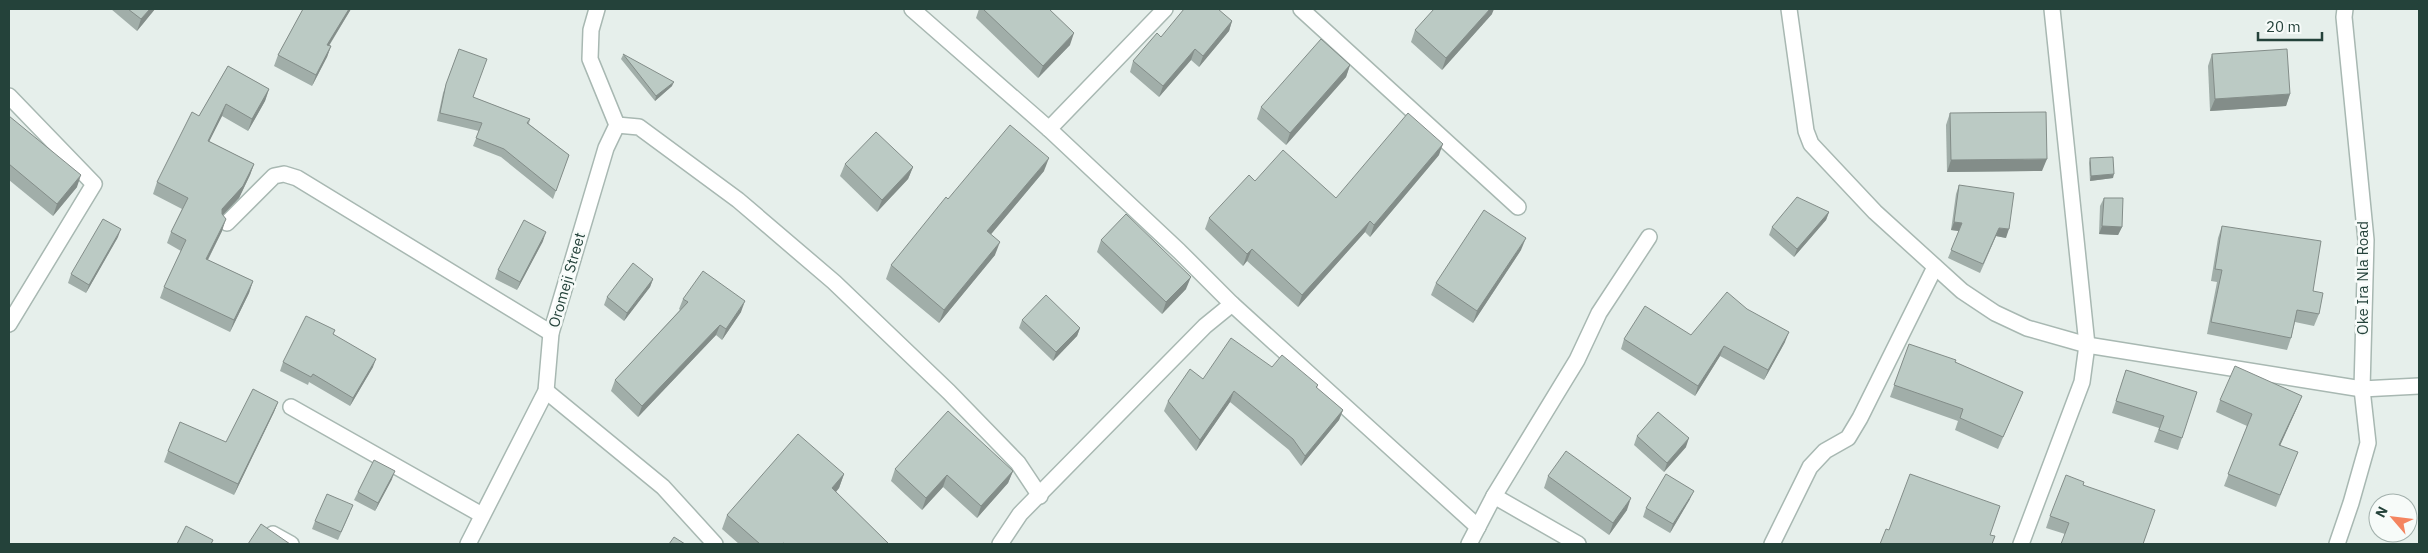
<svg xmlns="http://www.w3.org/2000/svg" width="2428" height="553" font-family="'IBM Plex Sans',sans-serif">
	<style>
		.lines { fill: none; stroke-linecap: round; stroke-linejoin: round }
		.minor-casing { stroke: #a8b8b2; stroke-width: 18 }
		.minor { stroke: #fff; stroke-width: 15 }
		.wall { fill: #a1aea9 }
		.shaded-wall { fill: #838d89 }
		.building { fill: #bbcac4; stroke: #838d89 }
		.labels { text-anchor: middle; stroke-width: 5; stroke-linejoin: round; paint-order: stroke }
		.street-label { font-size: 15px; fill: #24423a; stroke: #f7fbf9 }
	</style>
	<rect width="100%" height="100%" fill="#e6efeb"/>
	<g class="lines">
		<defs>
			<g id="minor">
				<path d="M912,9L1049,129L1179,251L1232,304L1478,527"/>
				<path d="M1301,9L1518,207"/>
				<path d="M1789,9L1806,131L1811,144L1875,212L1962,291L1995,313L2027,328L2087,345L2362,389L2419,386"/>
				<path d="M9,96L94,184L9,324"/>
				<path d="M617,125L639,127L738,200L834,282L949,392L1018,463L1040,496"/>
				<path d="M1049,129L1165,9"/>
				<path d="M227,223L274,176L284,174L297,178L551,333"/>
				<path d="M546,391L663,487L715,544"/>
				<path d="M291,407L482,515"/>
				<path d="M1494,496L1578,544"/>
				<path d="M273,534L291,544"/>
				<path d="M468,544L546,391L551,333L606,148L617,125L590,59L591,30L597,9"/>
				<path d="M1000,544L1020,514L1205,326L1232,304"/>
				<path d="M1469,544L1494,496L1577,360L1599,313L1649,237"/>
				<path d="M1772,544L1810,467L1825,451L1848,438L1860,418L1935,267"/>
				<path d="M2021,544L2082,382L2087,345L2052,9"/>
				<path d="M2337,544L2351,503L2368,443L2362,389L2366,240L2344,17L2345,9"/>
			</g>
		</defs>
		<!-- minor casing -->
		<use href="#minor" class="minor-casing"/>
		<!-- minor -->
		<use href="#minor" class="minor"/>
	</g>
	<!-- wall -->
	<g class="wall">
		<path d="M111,9H155L137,31Z"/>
		<path d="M303,9H351L329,46H331L327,57L312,86L274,66L278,55Z"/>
		<path d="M979,9H1049L1070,45L1038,78L976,18Z"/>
		<path d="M1492,14L1442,70L1411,42L1415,30Z"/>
		<path d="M1232,21L1229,31L1199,67L1191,60L1159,97L1130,72L1133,61L1161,37Z"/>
		<path d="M459,49L473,97L530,119L529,124L569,155L553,199L501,157L473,146L479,131L437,121L443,93Z"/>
		<path d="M2212,54L2290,94L2286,106L2210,111L2208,66Z"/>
		<path d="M623,55L672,86L655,101L621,59Z"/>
		<path d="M1350,65L1346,77L1286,145L1257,119L1261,107Z"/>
		<path d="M228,66L269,89L265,101L248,131L222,116L209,141L254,164L250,175L239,198L223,215L222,231L208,260L253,281L249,293L230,332L160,298L164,287L181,251L167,243L171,232L182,209L153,194L157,182L199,116Z"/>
		<path d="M1950,113L2042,171L1947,172L1946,125Z"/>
		<path d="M9,116L77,187L53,216L9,180Z"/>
		<path d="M1439,155L1370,237L1365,232L1298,307L1247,261L1243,266L1205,229L1209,218L1336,198Z"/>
		<path d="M2090,158L2113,178L2090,181L2089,163Z"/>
		<path d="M845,164L913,167L908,179L877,212L840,176Z"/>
		<path d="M1044,171L991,234L995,255L939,323L886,279L891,265L948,199Z"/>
		<path d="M1959,185L2006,238L1996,236L1980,273L1948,258L1959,231L1951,230L1956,194Z"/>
		<path d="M2104,198L2122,227L2118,235L2099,234L2100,206Z"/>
		<path d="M1829,212L1826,220L1794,257L1769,235L1772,227Z"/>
		<path d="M2222,226L2313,291L2319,314L2314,326L2295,322L2291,338L2287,350L2207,334L2217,282L2211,281L2218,238Z"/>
		<path d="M118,237L86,293L68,283L71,274Z"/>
		<path d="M1101,240L1186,289L1162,314L1097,252Z"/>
		<path d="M543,241L517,290L495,279L498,270Z"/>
		<path d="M1521,250L1473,323L1431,295L1436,283Z"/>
		<path d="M653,279L650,287L624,321L604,305L607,297Z"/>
		<path d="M683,299L741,312L722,340L716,335L638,417L611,391L615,380L680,310L679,309Z"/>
		<path d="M1022,320L1080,328L1077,336L1053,361L1019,328Z"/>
		<path d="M335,330L333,334L373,367L350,406L309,382L308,385L280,371L283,362Z"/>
		<path d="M1691,335L1785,342L1764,380L1720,356L1695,396L1621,349L1624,339Z"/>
		<path d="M1909,344L1955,362L2023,392L1998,449L1955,430L1958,421L1890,397Z"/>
		<path d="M1272,367L1318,385L1317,388L1343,410L1339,420L1301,466L1289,450L1230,402L1196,451L1164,411L1168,401L1203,379Z"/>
		<path d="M2126,370L2182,438L2178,450L2154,442L2159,428L2112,413Z"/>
		<path d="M2302,396L2297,408L2280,445L2293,464L2276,507L2224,486L2247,426L2216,412L2220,400Z"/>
		<path d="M278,402L274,412L234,495L164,462L168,451L226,442Z"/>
		<path d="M1637,436L1686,447L1664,472L1634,445Z"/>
		<path d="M895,469L1013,471L1008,483L977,518L943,487L922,510L891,481Z"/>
		<path d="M844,474L839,488L836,492L888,543V544H739L722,529L727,515Z"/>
		<path d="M1548,476L1627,510L1609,535L1544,488Z"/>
		<path d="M392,479L375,511L354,500L358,492Z"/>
		<path d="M2083,485L2065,534L2046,528L2050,516Z"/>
		<path d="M1690,499L1670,533L1643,517L1646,508Z"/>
		<path d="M350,513L338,540L312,529L315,521Z"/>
	</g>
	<!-- shaded-wall -->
	<g class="shaded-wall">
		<path d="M150,9H155L137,31L141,19Z"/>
		<path d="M349,9H351L323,55L327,45Z"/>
		<path d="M1490,9H1494L1492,14L1442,70L1446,58Z"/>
		<path d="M1232,21L1229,31L1199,67L1203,56Z"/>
		<path d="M1074,33L1070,45L1038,78L1043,66Z"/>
		<path d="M331,46L327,57L312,86L316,75Z"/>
		<path d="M1195,49L1191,60L1159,97L1163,86Z"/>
		<path d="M1350,65L1346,77L1286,145L1290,133Z"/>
		<path d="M674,82L672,86L655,101L656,96Z"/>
		<path d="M269,89L265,101L248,131L252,119Z"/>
		<path d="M2290,94L2286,106L2210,111L2215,99Z"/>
		<path d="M226,104L222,116L204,152L208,141Z"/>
		<path d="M1443,144L1439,155L1370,237L1374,225Z"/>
		<path d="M1049,158L1044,171L982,245L987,231Z"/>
		<path d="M2047,159L2042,171L1947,172L1951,160Z"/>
		<path d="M254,164L250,175L239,198L218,220L222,209Z"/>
		<path d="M913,167L908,179L877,212L882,200Z"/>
		<path d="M2114,174L2113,178L2090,181L2091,176Z"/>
		<path d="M81,175L77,187L53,216L57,204Z"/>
		<path d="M1829,212L1826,220L1794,257L1797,249Z"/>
		<path d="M226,219L222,231L202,271L206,259Z"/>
		<path d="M1370,221L1365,232L1298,307L1302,295Z"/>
		<path d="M1954,222L1962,223L1959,231L1951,230Z"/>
		<path d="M2102,226L2122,227L2118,235L2099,234Z"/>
		<path d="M1999,228L2009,229L2006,238L1996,236L1980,273Z"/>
		<path d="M121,229L118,237L86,293L89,285Z"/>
		<path d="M546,232L543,241L517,290L520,282Z"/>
		<path d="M1526,238L1521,250L1473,323L1477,311Z"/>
		<path d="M1000,242L995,255L939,323L944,310Z"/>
		<path d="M1252,249L1247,261L1243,266L1247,254Z"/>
		<path d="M1191,277L1186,289L1162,314L1166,302Z"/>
		<path d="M653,279L650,287L624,321L627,313Z"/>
		<path d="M253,281L249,293L230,332L234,320Z"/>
		<path d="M745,301L741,312L722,340L726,329Z"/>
		<path d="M720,325L716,335L638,417L642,406Z"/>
		<path d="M1080,328L1077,336L1053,361L1056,352Z"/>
		<path d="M1789,332L1785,342L1764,380L1768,370Z"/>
		<path d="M1724,346L1720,356L1695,396L1698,386Z"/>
		<path d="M376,359L373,367L350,406L353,398Z"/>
		<path d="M1234,391L1230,402L1196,451L1200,440Z"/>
		<path d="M2302,396L2297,408L2275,457L2279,445Z"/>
		<path d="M278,402L274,412L234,495L238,484Z"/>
		<path d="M1343,410L1339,420L1301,466L1305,456Z"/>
		<path d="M1689,438L1686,447L1664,472L1667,463Z"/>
		<path d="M395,471L392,479L375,511L378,503Z"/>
		<path d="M1013,471L1008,483L977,518L981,506Z"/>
		<path d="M844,474L839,488L827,502L832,488Z"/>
		<path d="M947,475L943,487L922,510L926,498Z"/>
		<path d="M1694,491L1690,499L1670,533L1673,524Z"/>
		<path d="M1631,498L1627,510L1609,535L1613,523Z"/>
	</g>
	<!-- building -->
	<g class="building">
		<path d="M128,9H150L141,19Z"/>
		<path d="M303,9H349L327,45L331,46L316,75L278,55Z"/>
		<path d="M983,9H1049L1074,33L1043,66Z"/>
		<path d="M1184,9H1218L1232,21L1203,56L1195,49L1163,86L1133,61L1157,33L1161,37Z"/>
		<path d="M1434,9H1490L1446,58L1415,30Z"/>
		<path d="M1321,39L1350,65L1290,133L1261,107Z"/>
		<path d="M459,49L487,59L473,97L530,119L527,123L569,155L556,191L504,149L476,138L482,123L440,113L446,84Z"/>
		<path d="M2287,49L2290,94L2215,99L2212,54Z"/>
		<path d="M623,54L674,82L656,96Z"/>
		<path d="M228,66L269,89L252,119L226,104L208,141L254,164L243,186L222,209V214L226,219L206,259L253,281L234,320L164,287L186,240L171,232L188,198L157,182L192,112L199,116Z"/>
		<path d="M2046,112L2047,159L1951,160L1950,113Z"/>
		<path d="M1408,113L1443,144L1374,225L1370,221L1302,295L1252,249L1247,254L1209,218L1249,175L1255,181L1283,150L1336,198Z"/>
		<path d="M9,116L81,175L57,204L9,164Z"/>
		<path d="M1010,125L1049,158L987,231L1000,242L944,310L891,265L946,197L948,199Z"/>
		<path d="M876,132L913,167L882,200L845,164Z"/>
		<path d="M2113,157L2114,174L2091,176L2090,158Z"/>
		<path d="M1959,185L2014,193L2009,229L1999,228L1983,264L1951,250L1962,223L1954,222Z"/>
		<path d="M1797,197L1829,212L1797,249L1772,227Z"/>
		<path d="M2104,198H2123L2122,227L2102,226Z"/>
		<path d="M1484,210L1526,238L1477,311L1436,283Z"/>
		<path d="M1126,214L1191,277L1166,302L1101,240Z"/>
		<path d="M103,219L121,229L89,285L71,274Z"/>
		<path d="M524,220L546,232L520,282L498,270Z"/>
		<path d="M2222,226L2321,241L2313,291L2323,293L2319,314L2297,310L2291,338L2211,322L2222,270L2215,269Z"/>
		<path d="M633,263L653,279L627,313L607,297Z"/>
		<path d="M703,271L745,301L726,329L720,325L642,406L615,380L688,302L683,299Z"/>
		<path d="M1727,292L1747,309L1789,332L1768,370L1724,346L1698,386L1624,339L1645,306L1691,335Z"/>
		<path d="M1046,295L1080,328L1056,352L1022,320Z"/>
		<path d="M306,316L335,330L333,334L376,359L353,398L313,374L311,377L283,362Z"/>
		<path d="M1231,338L1272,367L1282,355L1318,385L1316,387L1343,410L1305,456L1293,439L1234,391L1200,440L1168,401L1190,369L1203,379Z"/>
		<path d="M1909,344L1956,360L1955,362L2023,392L2003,437L1960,418L1963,409L1894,385Z"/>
		<path d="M2235,366L2302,396L2279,445L2298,452L2280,495L2228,474L2252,414L2220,400Z"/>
		<path d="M2126,370L2197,392L2182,438L2159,430L2164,416L2116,401Z"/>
		<path d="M253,389L278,402L238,484L168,451L180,422L226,442Z"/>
		<path d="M948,411L1013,471L981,506L947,475L926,498L895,469Z"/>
		<path d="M1658,412L1689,438L1667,463L1637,436Z"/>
		<path d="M798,434L844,474L832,488L888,543L887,544H785L783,543L782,544H760L727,515Z"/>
		<path d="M1566,451L1631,498L1613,523L1548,476Z"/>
		<path d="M374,460L395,471L378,503L358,492Z"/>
		<path d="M1666,474L1694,491L1673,524L1646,508Z"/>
		<path d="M1910,474L2000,506L1990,535L1995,536L1992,544H1880L1886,529L1889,530Z"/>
		<path d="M2066,475L2084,482L2083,485L2155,510L2143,544H2061L2069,523L2050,516Z"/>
		<path d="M327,494L353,505L341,532L315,521Z"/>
		<path d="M261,524L290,544H248Z"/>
		<path d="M186,526L213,540L211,544H177Z"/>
		<path d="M674,537L685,544H669Z"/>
	</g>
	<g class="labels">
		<!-- street labels -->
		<g class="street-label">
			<text transform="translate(2363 278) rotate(-90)" y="5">Oke Ira Nla Road</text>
			<text transform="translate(567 280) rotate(-74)" y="5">Oromeji Street</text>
		</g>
	</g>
	<!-- border -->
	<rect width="2428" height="553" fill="none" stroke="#24423a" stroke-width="20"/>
	<!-- north arrow -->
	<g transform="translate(2393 518) rotate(298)"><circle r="24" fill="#f7fbf9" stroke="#a3b1ad"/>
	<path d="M0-4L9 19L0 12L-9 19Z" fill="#f4845f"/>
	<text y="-8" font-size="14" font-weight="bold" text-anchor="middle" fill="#24423a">N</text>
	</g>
	<!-- scale -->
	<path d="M2258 32v8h64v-8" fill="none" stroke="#24423a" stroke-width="2.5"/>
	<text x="2266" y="32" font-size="15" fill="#24423a" stroke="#f7fbf9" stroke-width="4" paint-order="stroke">20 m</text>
</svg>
